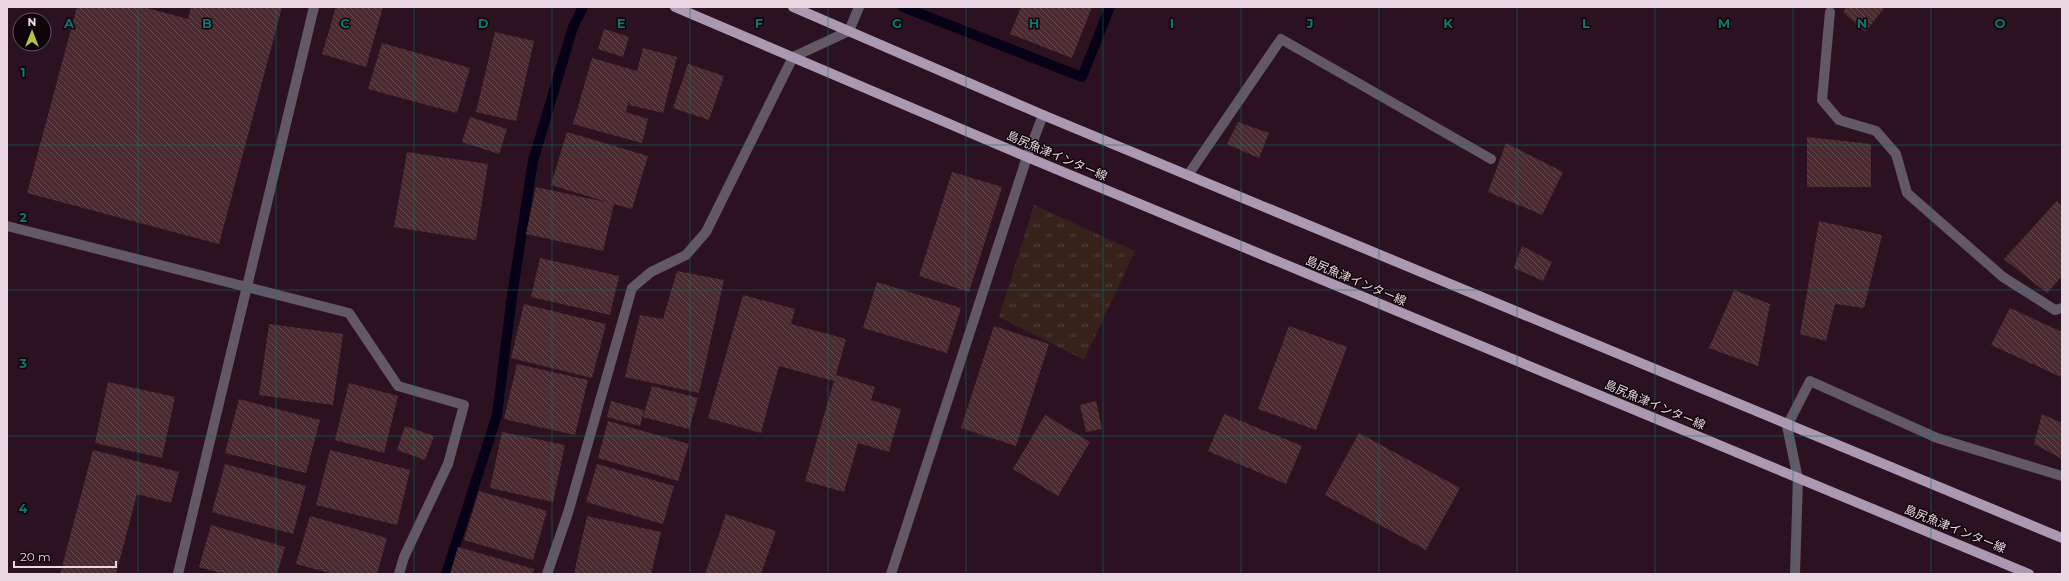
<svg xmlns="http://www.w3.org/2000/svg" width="2069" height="581" font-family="Montserrat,'Noto Sans JP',sans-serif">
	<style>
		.grass { fill: url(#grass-tufts) }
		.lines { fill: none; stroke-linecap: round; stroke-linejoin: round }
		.stream { stroke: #060117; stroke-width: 10 }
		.building { fill: url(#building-back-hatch) }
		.minor { stroke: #635966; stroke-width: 10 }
		.major { stroke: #ab98b1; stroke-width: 10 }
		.grid { fill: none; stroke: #0f766e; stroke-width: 1; stroke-opacity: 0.55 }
		.labels { text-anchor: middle; stroke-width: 3; stroke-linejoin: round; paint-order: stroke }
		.street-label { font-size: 12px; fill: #ead7e1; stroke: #0d0409 }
		.grid-label { font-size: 13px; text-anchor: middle; font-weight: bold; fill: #0f766e; stroke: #0d0409; stroke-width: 3; stroke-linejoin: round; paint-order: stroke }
	</style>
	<defs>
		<pattern id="grass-tufts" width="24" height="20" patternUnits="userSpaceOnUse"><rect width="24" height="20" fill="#37211b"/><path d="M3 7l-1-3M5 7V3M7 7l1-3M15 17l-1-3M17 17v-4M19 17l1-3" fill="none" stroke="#54403c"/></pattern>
		<pattern id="building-back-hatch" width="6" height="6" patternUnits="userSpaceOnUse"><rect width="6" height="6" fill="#4b2a2f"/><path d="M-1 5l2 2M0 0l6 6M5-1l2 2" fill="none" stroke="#65484d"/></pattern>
	</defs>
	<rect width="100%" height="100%" fill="#2c1121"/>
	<!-- grass -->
	<path class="grass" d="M1034,205L1135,251L1084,360L999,317Z"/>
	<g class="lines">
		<!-- stream -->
		<g class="stream">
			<path d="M903,7L1082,77L1110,7"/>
			<path d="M446,574L497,415L512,296L533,161L573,27L583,7"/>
		</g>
	</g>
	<!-- building -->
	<g class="building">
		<path d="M77,7H143L188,19L191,7H282L219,244L27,193Z"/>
		<path d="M336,7H383L366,67L322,54Z"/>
		<path d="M1021,7H1092L1072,58L1010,34Z"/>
		<path d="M1847,7H1885L1865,32L1843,12Z"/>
		<path d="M604,29L629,37L623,57L598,49Z"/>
		<path d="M495,32L534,41L516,121L476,112Z"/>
		<path d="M382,43L470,68L457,113L368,89Z"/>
		<path d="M643,48L677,57L663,113L629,105L630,97L626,112L648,119L642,143L573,124L592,58L637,71Z"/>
		<path d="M688,64L724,76L709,120L673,108Z"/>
		<path d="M470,117L507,129L499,154L462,142Z"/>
		<path d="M1238,122L1269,133L1259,158L1227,144Z"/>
		<path d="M567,132L648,156L632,209L614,204L603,251L526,234L536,187L610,203L551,185Z"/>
		<path d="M1807,137L1871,144V187H1807Z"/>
		<path d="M1506,143L1563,172L1542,215L1488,192Z"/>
		<path d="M407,152L488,164L476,240L394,227Z"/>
		<path d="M952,172L1002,187L969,292L919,276Z"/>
		<path d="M2057,201L2062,206V276L2047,293L2004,259Z"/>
		<path d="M1819,221L1882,235L1864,308L1835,304L1826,341L1800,334Z"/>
		<path d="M1522,246L1552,262L1543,281L1514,268Z"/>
		<path d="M540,258L619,276L610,315L531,297Z"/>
		<path d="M677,271L724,280L699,393L625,377L640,315L663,319Z"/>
		<path d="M877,282L961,308L947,353L863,328Z"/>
		<path d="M1734,290L1770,304L1758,366L1709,348Z"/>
		<path d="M743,295L795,309L791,324L846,339L836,375L875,387L871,400L901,409L889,452L858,443L844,492L805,481L834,381L779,366L761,433L708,418Z"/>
		<path d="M524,304L606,324L592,378L511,358Z"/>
		<path d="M2010,308L2062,332L2061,377L1991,345Z"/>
		<path d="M269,324L343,334L333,405L259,395Z"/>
		<path d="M994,326L1049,344L1016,446L961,428Z"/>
		<path d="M1289,326L1347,347L1316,430L1258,409Z"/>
		<path d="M517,364L588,380L575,435L504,419Z"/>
		<path d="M108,382L175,397L162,458L95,443Z"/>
		<path d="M349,383L398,396L384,453L335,440Z"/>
		<path d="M652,386L698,398L689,429L643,417Z"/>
		<path d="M239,399L320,420L306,473L225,453Z"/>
		<path d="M611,401L644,410L640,426L607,417Z"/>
		<path d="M1096,401L1102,429L1086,432L1080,405Z"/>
		<path d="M1224,414L1302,446L1286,484L1208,451Z"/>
		<path d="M2042,414L2062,423V459L2034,444Z"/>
		<path d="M1045,415L1090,442L1058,496L1013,469Z"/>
		<path d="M608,421L689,444L678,481L598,458Z"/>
		<path d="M405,426L434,436L425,460L397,450Z"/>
		<path d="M502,432L565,445L553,502L490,488Z"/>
		<path d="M1359,433L1460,488L1426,550L1325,495Z"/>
		<path d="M93,450L179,472L171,503L137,494L116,574H60Z"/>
		<path d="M330,450L410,470L397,525L316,505Z"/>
		<path d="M225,464L306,486L293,534L212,512Z"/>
		<path d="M597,464L674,486L663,524L586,502Z"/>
		<path d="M479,491L547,511L533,560L464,540Z"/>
		<path d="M726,514L776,531L761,574H705Z"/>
		<path d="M310,516L387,538L377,574H334L296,564Z"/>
		<path d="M587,516L661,532L651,574H574Z"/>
		<path d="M211,525L285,547L277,574H224L199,567Z"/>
		<path d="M458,547L534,569L533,574H450Z"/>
	</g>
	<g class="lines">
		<!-- minor -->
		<g class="minor">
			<path d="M1830,12L1822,100L1839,120L1876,131L1896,154L1907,193L2003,277L2055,310L2062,308"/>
			<path d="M1188,175L1281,39L1491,159"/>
			<path d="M7,226L349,313L398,386L464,405L448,464L404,557L399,574"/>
			<path d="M178,574L314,7"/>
			<path d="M547,574L568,513L632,288L651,272L686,255L706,232L793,57L849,31L859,7"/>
			<path d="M891,574L1027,157L1043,115"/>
			<path d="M1795,574L1798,479L1787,426L1810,381L1937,438L2062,476"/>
		</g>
		<!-- major -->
		<g class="major">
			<path d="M675,7L1027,157L2029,574"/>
			<path d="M793,7L1043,115L2062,538"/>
		</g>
	</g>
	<!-- grid -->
	<path class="grid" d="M138,7V574M276,7V574M414,7V574M552,7V574M690,7V574M828,7V574M966,7V574M1103,7V574M1241,7V574M1379,7V574M1517,7V574M1655,7V574M1793,7V574M1931,7V574M7,145H2062M7,290H2062M7,436H2062"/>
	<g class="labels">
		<!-- street labels -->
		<g class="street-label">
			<text transform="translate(1057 156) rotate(23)" y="4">島尻魚津インター線</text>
			<text transform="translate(1356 281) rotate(23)" y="4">島尻魚津インター線</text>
			<text transform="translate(1655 405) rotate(23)" y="4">島尻魚津インター線</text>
			<text transform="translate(1955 529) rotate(22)" y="4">島尻魚津インター線</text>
		</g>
	</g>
	<g class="grid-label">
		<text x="69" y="28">A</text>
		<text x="207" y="28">B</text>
		<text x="345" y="28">C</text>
		<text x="483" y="28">D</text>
		<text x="621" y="28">E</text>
		<text x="759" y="28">F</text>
		<text x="897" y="28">G</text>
		<text x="1034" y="28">H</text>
		<text x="1172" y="28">I</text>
		<text x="1310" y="28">J</text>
		<text x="1448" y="28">K</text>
		<text x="1586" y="28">L</text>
		<text x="1724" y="28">M</text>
		<text x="1862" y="28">N</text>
		<text x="2000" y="28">O</text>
		<text x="23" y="77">1</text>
		<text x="23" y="222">2</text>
		<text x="23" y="368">3</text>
		<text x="23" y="513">4</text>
	</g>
	<!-- border -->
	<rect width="2069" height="581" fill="none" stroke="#ead7e1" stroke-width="16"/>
	<!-- north arrow -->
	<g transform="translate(32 32)"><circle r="19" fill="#0d0409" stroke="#65585f"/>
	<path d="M0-3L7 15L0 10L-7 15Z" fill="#b8c147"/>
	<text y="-6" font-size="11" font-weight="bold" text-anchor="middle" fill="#ead7e1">N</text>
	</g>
	<!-- scale -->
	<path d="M14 561v6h102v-6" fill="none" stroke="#ead7e1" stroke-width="2"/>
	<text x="20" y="561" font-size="12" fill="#ead7e1" stroke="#0d0409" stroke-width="3" paint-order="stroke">20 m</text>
</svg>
